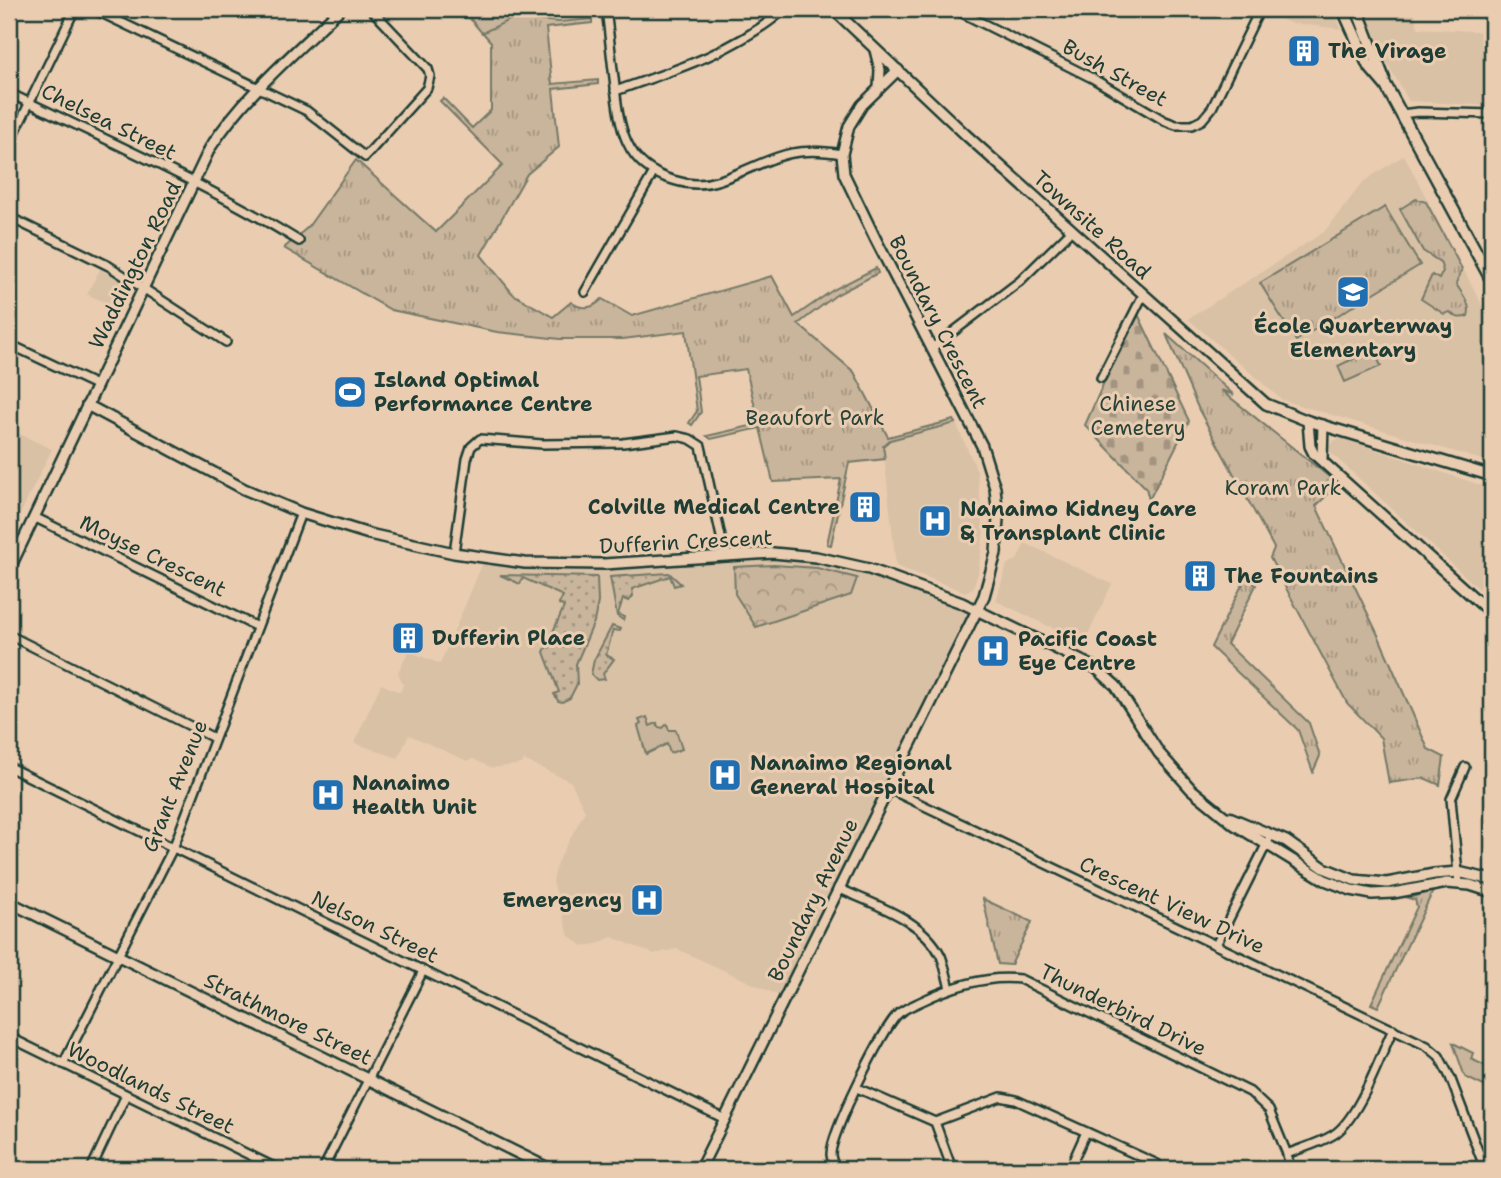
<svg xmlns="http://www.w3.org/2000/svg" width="1501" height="1178" font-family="'Shantell Sans',sans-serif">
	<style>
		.built { fill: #d9c1a6 }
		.grass { fill: url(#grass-dots); stroke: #747968; stroke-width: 2 }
		.forest { fill: url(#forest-crowns); stroke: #747968; stroke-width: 2 }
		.cemetery { fill: url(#cemetery-stones); stroke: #747968; stroke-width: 2 }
		.park { fill: url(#park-tufts); stroke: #747968; stroke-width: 2 }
		.garden { fill: #c9b59c; stroke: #747968; stroke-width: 2 }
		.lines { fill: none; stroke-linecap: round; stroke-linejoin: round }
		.minor-casing { stroke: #1f3d34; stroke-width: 12 }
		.tertiary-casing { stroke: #1f3d34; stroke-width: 14 }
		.secondary-casing { stroke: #1f3d34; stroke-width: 15 }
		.minor { stroke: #eacdb1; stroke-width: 7 }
		.tertiary { stroke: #eacdb1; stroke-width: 9 }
		.secondary { stroke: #eacdb1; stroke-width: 10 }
		.labels { text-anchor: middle; stroke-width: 6; stroke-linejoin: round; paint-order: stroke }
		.poi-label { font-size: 21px; font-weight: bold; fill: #1f3d34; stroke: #eacdb1; text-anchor: start }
		.street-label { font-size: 21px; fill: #1f3d34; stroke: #eacdb1 }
		.park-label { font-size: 21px; fill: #284339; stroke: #eacdb1 }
	</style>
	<defs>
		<pattern id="grass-dots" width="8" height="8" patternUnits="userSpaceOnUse" patternTransform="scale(1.75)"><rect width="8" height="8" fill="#c9b59c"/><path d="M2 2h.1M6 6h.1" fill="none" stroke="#a39480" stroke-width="1.8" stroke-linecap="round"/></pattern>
		<pattern id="forest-crowns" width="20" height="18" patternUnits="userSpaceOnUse" patternTransform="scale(1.75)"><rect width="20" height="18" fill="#c9b59c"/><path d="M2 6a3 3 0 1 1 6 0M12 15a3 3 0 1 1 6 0" fill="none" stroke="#a39480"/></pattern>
		<pattern id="cemetery-stones" width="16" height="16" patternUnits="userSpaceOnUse" patternTransform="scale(1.75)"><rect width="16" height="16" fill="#c9b59c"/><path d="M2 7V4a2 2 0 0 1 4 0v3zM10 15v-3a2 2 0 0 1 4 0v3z" fill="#a39480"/></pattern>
		<pattern id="park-tufts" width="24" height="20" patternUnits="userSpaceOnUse" patternTransform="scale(1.75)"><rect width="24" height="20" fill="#c9b59c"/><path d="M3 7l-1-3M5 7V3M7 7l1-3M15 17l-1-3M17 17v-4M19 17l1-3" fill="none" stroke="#a39480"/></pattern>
	</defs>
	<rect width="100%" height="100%" fill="#eacdb1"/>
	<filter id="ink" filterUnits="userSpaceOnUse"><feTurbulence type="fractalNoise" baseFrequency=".0143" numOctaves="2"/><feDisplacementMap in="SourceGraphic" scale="14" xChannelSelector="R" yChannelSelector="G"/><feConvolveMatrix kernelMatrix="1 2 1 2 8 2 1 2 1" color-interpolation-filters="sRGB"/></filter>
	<g filter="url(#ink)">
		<!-- built -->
		<g class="built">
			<path d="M1260,9H1334L1341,29L1290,23Z"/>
			<path d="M1365,9H1414L1418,28L1492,32V106L1409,101L1384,58Z"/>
			<path d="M1404,155L1492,324V463L1282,400L1188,319L1324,232L1364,181Z"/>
			<path d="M100,269L124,281L128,289L118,309L87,294Z"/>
			<path d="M956,423L977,471L984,532L978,573L973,588L965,592L896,566L883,446L890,440Z"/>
			<path d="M9,429L52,449L9,537Z"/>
			<path d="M1341,438L1492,489V601L1329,451V446L1333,441Z"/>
			<path d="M1025,543L1112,584L1084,643L996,601L1007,564L1017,560Z"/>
			<path d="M725,555L835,560L978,610L784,998L677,949L654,954L612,937L597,944L583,946L569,936L553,882L557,863L585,811L571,782L524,760L522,764L492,768L473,759L467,761L409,735L398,758L354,743L381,684L400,692L403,685L398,672L409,651L440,664L485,558L525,563Z"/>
		</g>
		<!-- grass -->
		<g class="grass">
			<path d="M669,573L681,584L674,586L670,576L632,589L633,596L629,601L623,599L618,614L624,617L623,620L617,616L610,577Z"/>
			<path d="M500,575L597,577L598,602L594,622L576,664L577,684L570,698L562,702L558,701L554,694L559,692L544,652L564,607L559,604L563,596L523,578L520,584Z"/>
			<path d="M612,626L621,629L620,631L613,630L606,655L614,659L603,674L605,679L597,680L591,674L594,660Z"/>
		</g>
		<!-- forest -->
		<path class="forest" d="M774,565L817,568L857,578L851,595L756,627L735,594L734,567Z"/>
		<!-- cemetery -->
		<path class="cemetery" d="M1136,310L1189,421L1149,500L1146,488L1085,425Z"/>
		<!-- park -->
		<g class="park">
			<path d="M462,9H497L528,19L559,22L592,19V23L546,28L552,84L598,80V84L553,89L559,147L527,174L481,255L513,294L553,317L571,302C581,310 593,309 602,299L632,316L772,276L794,317L833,290L876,268L878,273L836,295L798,324L854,372L888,437L954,420L956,423L890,440L883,446L885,459L849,463L831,545L827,544L841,479L773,482L760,428L711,439L707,436L759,424L746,369L696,376L701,412L692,425L689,423L697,411L686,331L623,339H560L497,332L391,310L284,248L308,227L356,160L436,232L503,165L440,101L443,98L472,128L491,110V42Z"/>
			<path d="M1416,199L1426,202L1462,269L1456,284C1462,294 1472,304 1468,316C1460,319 1456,318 1450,312L1444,314L1421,299L1432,275L1439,279L1443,271L1440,262L1423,251L1400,209Z"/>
			<path d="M1385,207L1420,265L1296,341L1260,283Z"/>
			<path d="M1166,334L1234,395L1221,390L1338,484L1316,506L1379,637L1428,749L1444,757L1440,785L1424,778L1389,783L1381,738L1347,703L1270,558L1274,548L1199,410Z"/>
			<path d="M1373,349L1381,366L1345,382L1338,366Z"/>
			<path d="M1246,577L1256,585L1227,644L1309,723L1320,756L1313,772L1298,730L1211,647Z"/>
			<path d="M1433,891L1378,1007L1371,1004L1417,907L1415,900L1408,898Z"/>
			<path d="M983,899L1032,922L1011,965L998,964Z"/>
			<path d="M1453,1043L1473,1053L1471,1059L1492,1069V1090L1465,1077Z"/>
		</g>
		<!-- garden -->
		<g class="garden">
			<path d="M462,9H497L518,16L482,33Z"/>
			<path d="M647,717L650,726L657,723L658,727L663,728L667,724L669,730H676L682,749L670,753L667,744L646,754L638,726L641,724L639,720Z"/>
		</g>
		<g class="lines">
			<defs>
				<g id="minor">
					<path d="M93,9L307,111L365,157L427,88L430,76L428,69L371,9"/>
					<path d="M606,9C609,32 611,55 614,78C619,123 622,165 673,180C688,185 705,185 720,180C771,162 785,144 842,154"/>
					<path d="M954,9L1092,78L1165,121L1176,125H1192L1202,120L1212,108L1260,9"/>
					<path d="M1243,9L1257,15"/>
					<path d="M615,91C676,70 736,51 785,9"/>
					<path d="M9,93C106,140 207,184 299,241"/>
					<path d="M1401,114L1418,112L1492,114"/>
					<path d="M9,145L75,9"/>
					<path d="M9,217L109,266L226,342"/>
					<path d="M585,292L654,172"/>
					<path d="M9,344L96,385"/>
					<path d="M932,348L1020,281L1071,231"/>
					<path d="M1101,378L1143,295"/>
					<path d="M34,517L257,627"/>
					<path d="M454,553L467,459L471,447L480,439L542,444L623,443L677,436L690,439L701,446L725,555"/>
					<path d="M9,635L214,738"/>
					<path d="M9,767L725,1119"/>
					<path d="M887,788L1427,1046L1439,1056L1450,1077L1485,1169"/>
					<path d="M1459,884L1451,799L1465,767"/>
					<path d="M838,888C874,905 922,918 941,956C945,966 947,978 950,988"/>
					<path d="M1216,945L1271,835"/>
					<path d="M9,1037L278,1169"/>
					<path d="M63,1064L174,846L301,513"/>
					<path d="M857,1088L935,1122L952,1169"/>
					<path d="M935,1122L1001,1097L1016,1100L1157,1164L1162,1169"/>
					<path d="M1287,1154C1302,1148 1320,1143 1333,1135C1358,1120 1380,1057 1393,1029"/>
					<path d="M1072,1163L1086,1132"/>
					<path d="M91,1169L126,1095"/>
					<path d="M323,1169L423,971"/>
					<path d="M835,1169C834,1165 831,1159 831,1154C831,1133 883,1028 898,1014C905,1008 914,1005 922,1001C953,986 986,975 1020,979L1250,1092L1269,1110L1287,1154L1290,1169"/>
				</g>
				<g id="tertiary">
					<path d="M833,9L966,135L1266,404L1308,421L1492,476"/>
					<path d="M875,50L880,70L879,88"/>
					<path d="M87,405L244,489L301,513L369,534L454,553L525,563L604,564L773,553L816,557L869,569L962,603L1096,668L1116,686L1159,753L1191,789L1235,825L1325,880L1351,890L1372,894L1393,893L1447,883L1470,885L1492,892"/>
					<path d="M1308,421L1310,446L1314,454L1492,614"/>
					<path d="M1322,458L1323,425"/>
					<path d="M9,570L210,148C245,94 295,53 340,9"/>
					<path d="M1229,817L1286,841L1324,868L1354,880L1387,883L1434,874L1458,872L1492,880"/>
					<path d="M9,902L550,1169"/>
					<path d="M700,1169L984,596L996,553L998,518L995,488L982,446L875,238L844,174L842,154L849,126L862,105L898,70"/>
				</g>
				<g id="secondary">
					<path d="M1343,9L1368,65L1386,86L1492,281"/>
					<path d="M1357,9L1384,79"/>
				</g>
			</defs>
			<!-- minor casing -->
			<use href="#minor" class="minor-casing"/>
			<!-- tertiary casing -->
			<use href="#tertiary" class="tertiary-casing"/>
			<!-- secondary casing -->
			<use href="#secondary" class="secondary-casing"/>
			<!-- minor -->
			<use href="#minor" class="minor"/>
			<!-- tertiary -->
			<use href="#tertiary" class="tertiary"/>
			<!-- secondary -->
			<use href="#secondary" class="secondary"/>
		</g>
	</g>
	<!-- icons -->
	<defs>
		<symbol id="building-square" viewBox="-11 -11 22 22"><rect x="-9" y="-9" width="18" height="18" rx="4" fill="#1f6fb2" stroke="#eacdb1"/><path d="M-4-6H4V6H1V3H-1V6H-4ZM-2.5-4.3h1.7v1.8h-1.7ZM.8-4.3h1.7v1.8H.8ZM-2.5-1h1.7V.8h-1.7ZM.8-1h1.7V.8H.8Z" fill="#fff"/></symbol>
		<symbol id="school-square" viewBox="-11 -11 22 22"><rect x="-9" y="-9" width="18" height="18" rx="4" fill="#1f6fb2" stroke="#eacdb1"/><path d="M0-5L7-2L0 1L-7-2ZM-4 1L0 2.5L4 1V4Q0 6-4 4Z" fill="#fff"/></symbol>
		<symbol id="stadium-square" viewBox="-11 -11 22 22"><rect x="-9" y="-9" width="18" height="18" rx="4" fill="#1f6fb2" stroke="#eacdb1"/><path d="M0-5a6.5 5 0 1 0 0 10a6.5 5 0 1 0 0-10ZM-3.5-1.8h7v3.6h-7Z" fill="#fff"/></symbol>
		<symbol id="hospital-square" viewBox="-11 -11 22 22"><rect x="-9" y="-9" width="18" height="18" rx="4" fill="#1f6fb2" stroke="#eacdb1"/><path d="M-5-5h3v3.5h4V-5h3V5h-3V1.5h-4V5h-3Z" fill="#fff"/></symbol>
	</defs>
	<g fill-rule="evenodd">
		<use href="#building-square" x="1285" y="32" width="38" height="38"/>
		<use href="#school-square" x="1334" y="273" width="38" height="38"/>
		<use href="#stadium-square" x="331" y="373" width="38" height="38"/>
		<use href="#building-square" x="846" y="488" width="38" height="38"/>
		<use href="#hospital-square" x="916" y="502" width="38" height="38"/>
		<use href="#building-square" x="1181" y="557" width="38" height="38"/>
		<use href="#building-square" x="389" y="619" width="38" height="38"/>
		<use href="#hospital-square" x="974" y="632" width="38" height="38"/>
		<use href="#hospital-square" x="706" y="756" width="38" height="38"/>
		<use href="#hospital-square" x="309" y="776" width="38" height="38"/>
		<use href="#hospital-square" x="628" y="881" width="38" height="38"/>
	</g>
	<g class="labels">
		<!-- poi labels -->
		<g class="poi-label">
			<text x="1328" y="58">The Virage</text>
			<text x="1353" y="333" text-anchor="middle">École Quarterway<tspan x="1353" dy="24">Elementary</tspan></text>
			<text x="374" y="387">Island Optimal<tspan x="374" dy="24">Performance Centre</tspan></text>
			<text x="840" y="514" text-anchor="end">Colville Medical Centre</text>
			<text x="960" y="516">Nanaimo Kidney Care<tspan x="960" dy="24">&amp; Transplant Clinic</tspan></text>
			<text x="1224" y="583">The Fountains</text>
			<text x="432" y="645">Dufferin Place</text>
			<text x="1018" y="646">Pacific Coast<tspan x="1018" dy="24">Eye Centre</tspan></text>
			<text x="750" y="770">Nanaimo Regional<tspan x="750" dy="24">General Hospital</tspan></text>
			<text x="352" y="790">Nanaimo<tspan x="352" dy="24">Health Unit</tspan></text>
			<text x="622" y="907" text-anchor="end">Emergency</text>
		</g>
		<!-- street labels -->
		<g class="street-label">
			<text transform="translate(1115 73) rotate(29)" y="7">Bush Street</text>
			<text transform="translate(109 122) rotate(26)" y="7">Chelsea Street</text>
			<text transform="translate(1092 225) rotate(42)" y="7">Townsite Road</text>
			<text transform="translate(135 265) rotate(-64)" y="7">Waddington Road</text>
			<text transform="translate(938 322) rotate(63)" y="7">Boundary Crescent</text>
			<text transform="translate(686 542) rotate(-3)" y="7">Dufferin Crescent</text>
			<text transform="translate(153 556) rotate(26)" y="7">Moyse Crescent</text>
			<text transform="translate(175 786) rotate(-68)" y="7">Grant Avenue</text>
			<text transform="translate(813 900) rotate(-64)" y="7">Boundary Avenue</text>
			<text transform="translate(1172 905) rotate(25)" y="7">Crescent View Drive</text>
			<text transform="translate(375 927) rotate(26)" y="7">Nelson Street</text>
			<text transform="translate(1123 1010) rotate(26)" y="7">Thunderbird Drive</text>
			<text transform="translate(288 1019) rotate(26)" y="7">Strathmore Street</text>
			<text transform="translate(151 1088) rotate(26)" y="7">Woodlands Street</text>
		</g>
		<!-- park labels -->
		<g class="park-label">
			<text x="1138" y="411">Chinese<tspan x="1138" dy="24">Cemetery</tspan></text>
			<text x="815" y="425">Beaufort Park</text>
			<text x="1283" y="495">Koram Park</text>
		</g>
	</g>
	<!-- margin -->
	<rect width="1501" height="1178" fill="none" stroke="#eacdb1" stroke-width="35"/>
	<rect x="18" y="18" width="1466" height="1143" fill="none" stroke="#1f3d34" stroke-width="2.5" filter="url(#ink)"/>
</svg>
